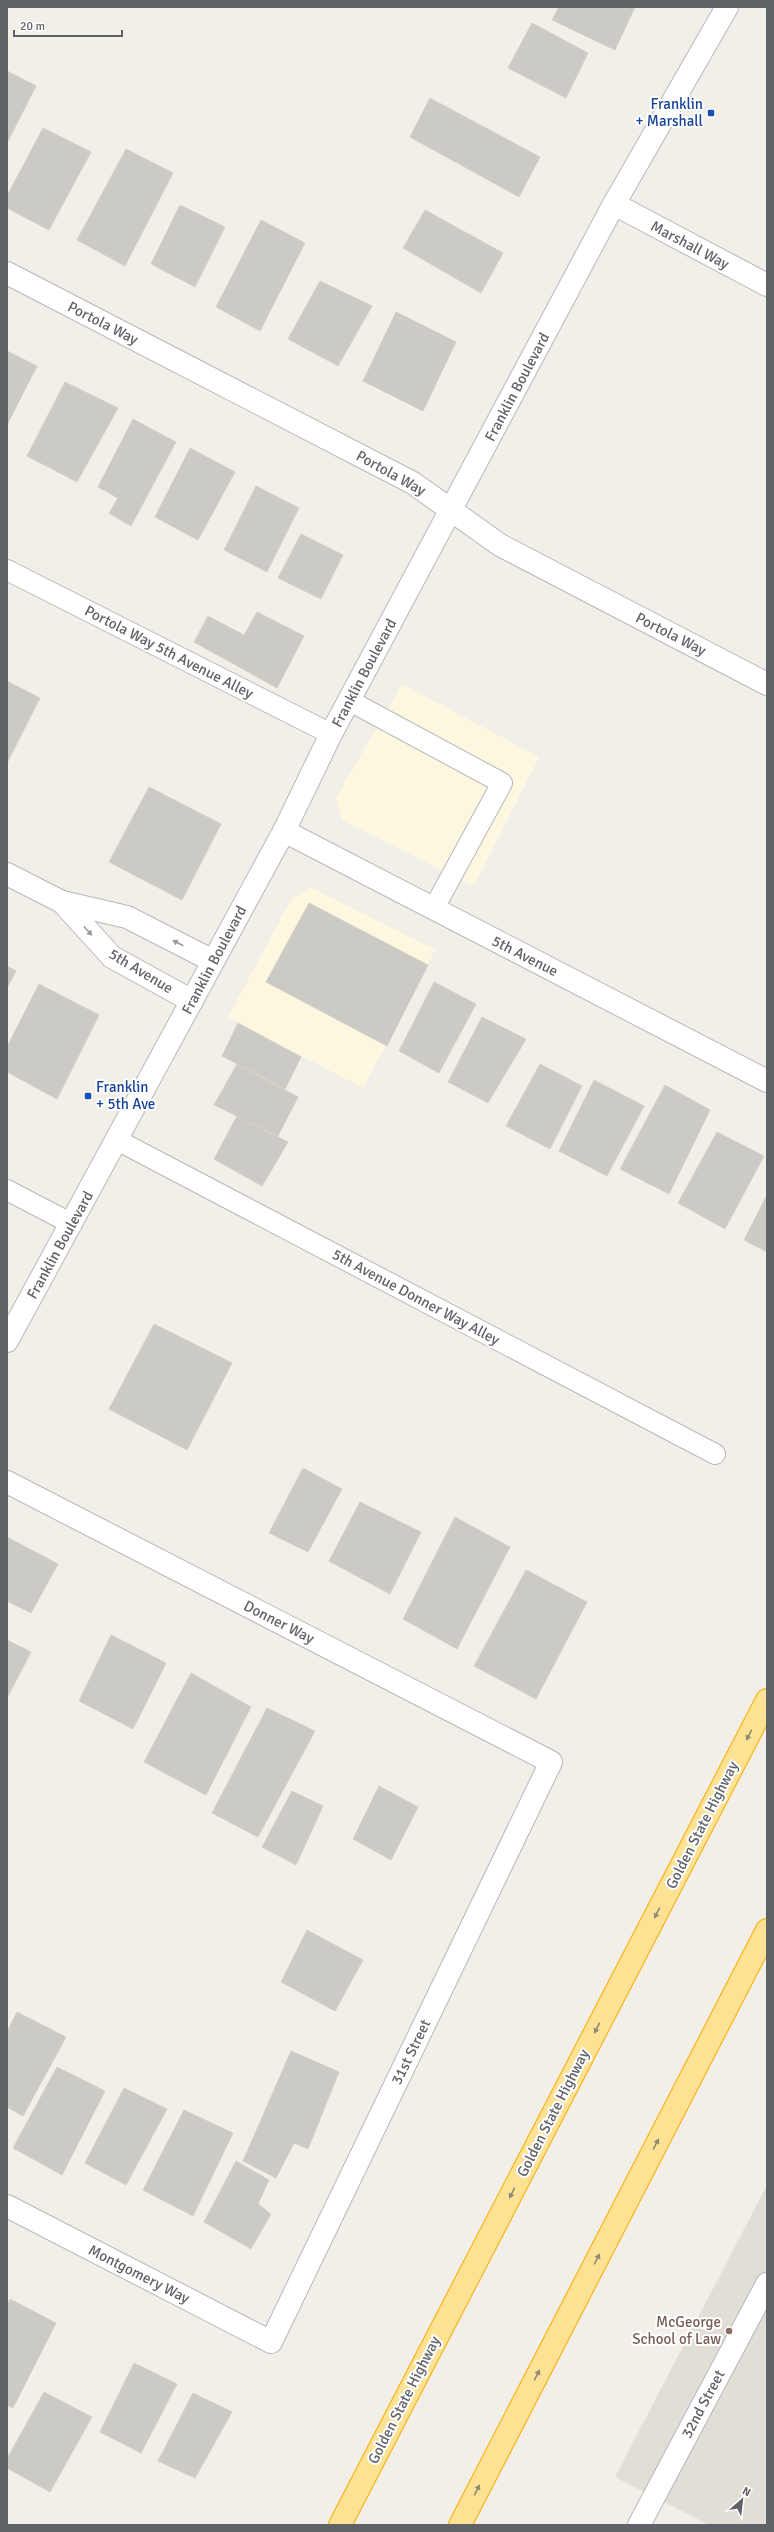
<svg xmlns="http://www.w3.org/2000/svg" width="774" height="2532" font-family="Signika,sans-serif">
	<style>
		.commercial { fill: #fef7e0 }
		.education { fill: #e1ded6 }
		.building { fill: #cccac5; stroke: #d6d1c6 }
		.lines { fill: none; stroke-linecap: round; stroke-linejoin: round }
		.service-casing { stroke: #b5b8bc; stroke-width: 22 }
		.minor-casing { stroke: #b5b8bc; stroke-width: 24 }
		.tertiary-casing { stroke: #b5b8bc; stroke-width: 24 }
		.secondary-casing { stroke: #b6babf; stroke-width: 24 }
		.motorway-casing { stroke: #f9ab00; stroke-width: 24 }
		.service { stroke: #fff; stroke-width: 20 }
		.minor { stroke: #fff; stroke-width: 22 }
		.tertiary { stroke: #fff; stroke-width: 22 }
		.secondary { stroke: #fff; stroke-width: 22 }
		.motorway { stroke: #fde293; stroke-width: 22 }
		.oneway { fill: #979a9d }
		.oneway2 { fill: #8e8975 }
		.transit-dot { fill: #1a4fb4; stroke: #fff; stroke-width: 1.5 }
		.education-dot { fill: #8d6e63; stroke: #fff; stroke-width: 1.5 }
		.labels { text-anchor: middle; stroke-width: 4; stroke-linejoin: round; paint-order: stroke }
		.transit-label { font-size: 15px; fill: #164399; stroke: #fff; text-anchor: end }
		.street-label { font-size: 15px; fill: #5f6368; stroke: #fff }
		.education-label { font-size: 15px; fill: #785e54; stroke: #fff; text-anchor: end }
	</style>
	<rect width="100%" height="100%" fill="#f1efe8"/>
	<!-- commercial -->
	<g class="commercial">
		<path d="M402,684L539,757L474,886L342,820L336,798Z"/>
		<path d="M311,888L435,950L363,1088L228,1017L292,898Z"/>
	</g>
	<!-- education -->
	<path class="education" d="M767,2185V2525H709L615,2477Z"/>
	<!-- building -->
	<g class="building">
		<path d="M559,7H635L615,50L552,20Z"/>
		<path d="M532,23L588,53L566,98L508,68Z"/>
		<path d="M7,71L36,86L7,143Z"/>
		<path d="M430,98L540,157L519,197L410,137Z"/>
		<path d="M43,128L91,152L49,230L7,208V196Z"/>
		<path d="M126,149L173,173L125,266L77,240Z"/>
		<path d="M180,205L225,227L195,287L151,264Z"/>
		<path d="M425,210L503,253L481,293L403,248Z"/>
		<path d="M261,220L305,243L260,331L216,307Z"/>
		<path d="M320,281L372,306L338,366L288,339Z"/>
		<path d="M396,312L456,342L423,411L363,381Z"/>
		<path d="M7,351L37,366L7,425Z"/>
		<path d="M65,382L118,408L77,482L27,456Z"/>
		<path d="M133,419L176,442L131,526L109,513L118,498L98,487Z"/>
		<path d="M190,448L235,472L198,540L155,517Z"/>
		<path d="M256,486L299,508L267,572L224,550Z"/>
		<path d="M301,534L343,555L321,599L278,578Z"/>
		<path d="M257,612L304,636L277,688L194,642L208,616L244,635Z"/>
		<path d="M7,681L40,698L7,763Z"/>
		<path d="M149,787L221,824L182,900L109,862Z"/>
		<path d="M309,903L428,965L387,1046L266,982Z"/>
		<path d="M7,966L16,971L7,988Z"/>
		<path d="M434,982L476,1004L439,1073L399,1051Z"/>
		<path d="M39,984L99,1015L57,1099L7,1072V1047Z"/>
		<path d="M482,1017L526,1039L488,1103L448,1082Z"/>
		<path d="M238,1023L301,1057L285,1089L222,1056Z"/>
		<path d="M237,1064L298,1097L278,1136L214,1105Z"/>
		<path d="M540,1064L582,1086L550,1149L506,1126Z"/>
		<path d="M594,1080L644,1106L607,1176L559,1151Z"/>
		<path d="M665,1085L710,1110L669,1194L620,1169Z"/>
		<path d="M237,1116L288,1142L262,1186L214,1159Z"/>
		<path d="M717,1132L764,1156L725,1229L678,1203Z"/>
		<path d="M767,1195V1252L744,1240Z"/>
		<path d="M154,1324L232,1363L187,1450L109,1409Z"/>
		<path d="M303,1468L342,1489L308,1552L269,1533Z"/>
		<path d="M360,1502L421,1532L390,1594L329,1561Z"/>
		<path d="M455,1517L510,1547L457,1649L403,1619Z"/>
		<path d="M7,1537L58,1564L31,1613L7,1601Z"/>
		<path d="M526,1570L587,1602L536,1699L474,1666Z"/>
		<path d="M111,1635L166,1663L133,1729L79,1701Z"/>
		<path d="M7,1640L31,1652L7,1698Z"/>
		<path d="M191,1673L251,1707L206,1795L144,1762Z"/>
		<path d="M267,1708L315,1731L258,1837L212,1813Z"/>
		<path d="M379,1786L418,1807L391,1860L353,1839Z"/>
		<path d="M292,1791L323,1806L296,1865L262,1847Z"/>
		<path d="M307,1930L363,1960L335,2011L281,1982Z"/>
		<path d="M17,2012L66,2037L23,2116L7,2107V2032Z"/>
		<path d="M291,2051L339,2072L308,2149L294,2143L276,2178L243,2161Z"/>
		<path d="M57,2067L105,2091L62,2175L13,2148Z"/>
		<path d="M124,2088L167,2109L126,2185L85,2163Z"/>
		<path d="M184,2110L233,2133L193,2216L143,2190Z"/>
		<path d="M236,2161L269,2180L258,2204L271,2214L251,2249L204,2222Z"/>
		<path d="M10,2299L56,2323L13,2408L7,2405V2305Z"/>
		<path d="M134,2363L177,2384L141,2453L100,2432Z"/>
		<path d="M44,2392L92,2417L50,2492L7,2468V2459Z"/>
		<path d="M193,2393L232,2412L195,2478L158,2461Z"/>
	</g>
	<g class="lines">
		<defs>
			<g id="service">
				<path d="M7,570L331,734"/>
				<path d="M350,701L502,783L434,908"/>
				<path d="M117,1140L715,1454"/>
				<path d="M7,1190L72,1224"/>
			</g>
			<g id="minor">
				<path d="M614,204L767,285"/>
				<path d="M7,273L413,483L500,545L767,684"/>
				<path d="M284,831L767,1081"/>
				<path d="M7,1482L551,1762L271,2342L7,2206"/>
				<path d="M639,2525L767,2284"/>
			</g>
			<g id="tertiary">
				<path d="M7,874L62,902L127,917L213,961"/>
				<path d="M62,902L112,957L192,1001"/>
			</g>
			<path id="secondary" d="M7,1341L284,831L331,734L614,204L727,7"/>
			<g id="motorway">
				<path d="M340,2525L767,1700"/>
				<path d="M460,2525L767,1930"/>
			</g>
		</defs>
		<!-- service casing -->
		<use href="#service" class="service-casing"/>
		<!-- minor casing -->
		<use href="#minor" class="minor-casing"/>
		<!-- tertiary casing -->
		<use href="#tertiary" class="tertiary-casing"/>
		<!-- secondary casing -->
		<use href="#secondary" class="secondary-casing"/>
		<!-- motorway casing -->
		<use href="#motorway" class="motorway-casing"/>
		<!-- service -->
		<use href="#service" class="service"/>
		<!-- minor -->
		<use href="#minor" class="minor"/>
		<!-- tertiary -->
		<use href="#tertiary" class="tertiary"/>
		<!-- secondary -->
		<use href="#secondary" class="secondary"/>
		<!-- motorway -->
		<use href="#motorway" class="motorway"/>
	</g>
	<!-- one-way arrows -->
	<defs><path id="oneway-solid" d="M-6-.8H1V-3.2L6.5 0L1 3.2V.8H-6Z"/></defs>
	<g class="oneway">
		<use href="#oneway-solid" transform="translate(88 931) rotate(48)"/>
		<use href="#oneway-solid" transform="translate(178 943) rotate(-153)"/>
	</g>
	<g class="oneway2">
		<use href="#oneway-solid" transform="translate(749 1735) rotate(117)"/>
		<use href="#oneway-solid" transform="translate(657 1913) rotate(117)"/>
		<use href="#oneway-solid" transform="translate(597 2028) rotate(117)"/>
		<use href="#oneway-solid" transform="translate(656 2144) rotate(-63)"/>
		<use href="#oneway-solid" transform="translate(512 2193) rotate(117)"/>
		<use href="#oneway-solid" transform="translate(597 2259) rotate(-63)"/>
		<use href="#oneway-solid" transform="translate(537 2375) rotate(-63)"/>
		<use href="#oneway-solid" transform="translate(477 2490) rotate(-63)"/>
	</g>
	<!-- markers -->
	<g class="transit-dot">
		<rect x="707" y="109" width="8" height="8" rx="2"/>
		<rect x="84" y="1092" width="8" height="8" rx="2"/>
	</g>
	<circle class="education-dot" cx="729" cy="2331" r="4"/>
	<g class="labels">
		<!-- transit labels -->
		<g class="transit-label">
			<text x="703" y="109">Franklin<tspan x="703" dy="17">+ Marshall</tspan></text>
			<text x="96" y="1092" text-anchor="start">Franklin<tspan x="96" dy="17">+ 5th Ave</tspan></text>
		</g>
		<!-- street labels -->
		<g class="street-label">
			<text transform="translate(690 245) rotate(28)" y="5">Marshall Way</text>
			<text transform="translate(103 323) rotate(27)" y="5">Portola Way</text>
			<text transform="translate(517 387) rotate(-62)" y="5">Franklin Boulevard</text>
			<text transform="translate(391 473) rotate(29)" y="5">Portola Way</text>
			<text transform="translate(671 634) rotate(27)" y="5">Portola Way</text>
			<text transform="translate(169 652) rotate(27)" y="5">Portola Way 5th Avenue Alley</text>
			<text transform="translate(364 673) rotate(-62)" y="5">Franklin Boulevard</text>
			<text transform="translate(525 956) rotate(27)" y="5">5th Avenue</text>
			<text transform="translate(214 960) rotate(-62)" y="5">Franklin Boulevard</text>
			<text transform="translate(141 971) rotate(31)" y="5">5th Avenue</text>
			<text transform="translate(60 1245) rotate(-61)" y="5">Franklin Boulevard</text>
			<text transform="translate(416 1297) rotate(28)" y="5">5th Avenue Donner Way Alley</text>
			<text transform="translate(279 1622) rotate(27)" y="5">Donner Way</text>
			<text transform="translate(702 1825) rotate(-63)" y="5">Golden State Highway</text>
			<text transform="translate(411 2052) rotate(-64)" y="5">31st Street</text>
			<text transform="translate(553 2113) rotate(-63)" y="5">Golden State Highway</text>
			<text transform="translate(139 2274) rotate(27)" y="5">Montgomery Way</text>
			<text transform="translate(404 2400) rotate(-63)" y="5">Golden State Highway</text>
			<text transform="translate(703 2404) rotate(-62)" y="5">32nd Street</text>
		</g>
		<!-- education labels -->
		<g class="education-label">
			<text x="721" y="2327">McGeorge<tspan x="721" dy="17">School of Law</tspan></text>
		</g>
	</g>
	<!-- border -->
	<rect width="774" height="2532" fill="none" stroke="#5f6368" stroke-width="16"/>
	<!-- north arrow -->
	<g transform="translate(742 2500) rotate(28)" stroke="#ffffff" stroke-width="3" paint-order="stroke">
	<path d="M0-3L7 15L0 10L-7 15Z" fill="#5f6368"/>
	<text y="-6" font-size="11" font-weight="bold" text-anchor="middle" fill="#5f6368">N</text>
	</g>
	<!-- scale -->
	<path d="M14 30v6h108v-6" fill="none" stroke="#5f6368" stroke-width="2"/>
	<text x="20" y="30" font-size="12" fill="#5f6368" stroke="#ffffff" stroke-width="3" paint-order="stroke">20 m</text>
</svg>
